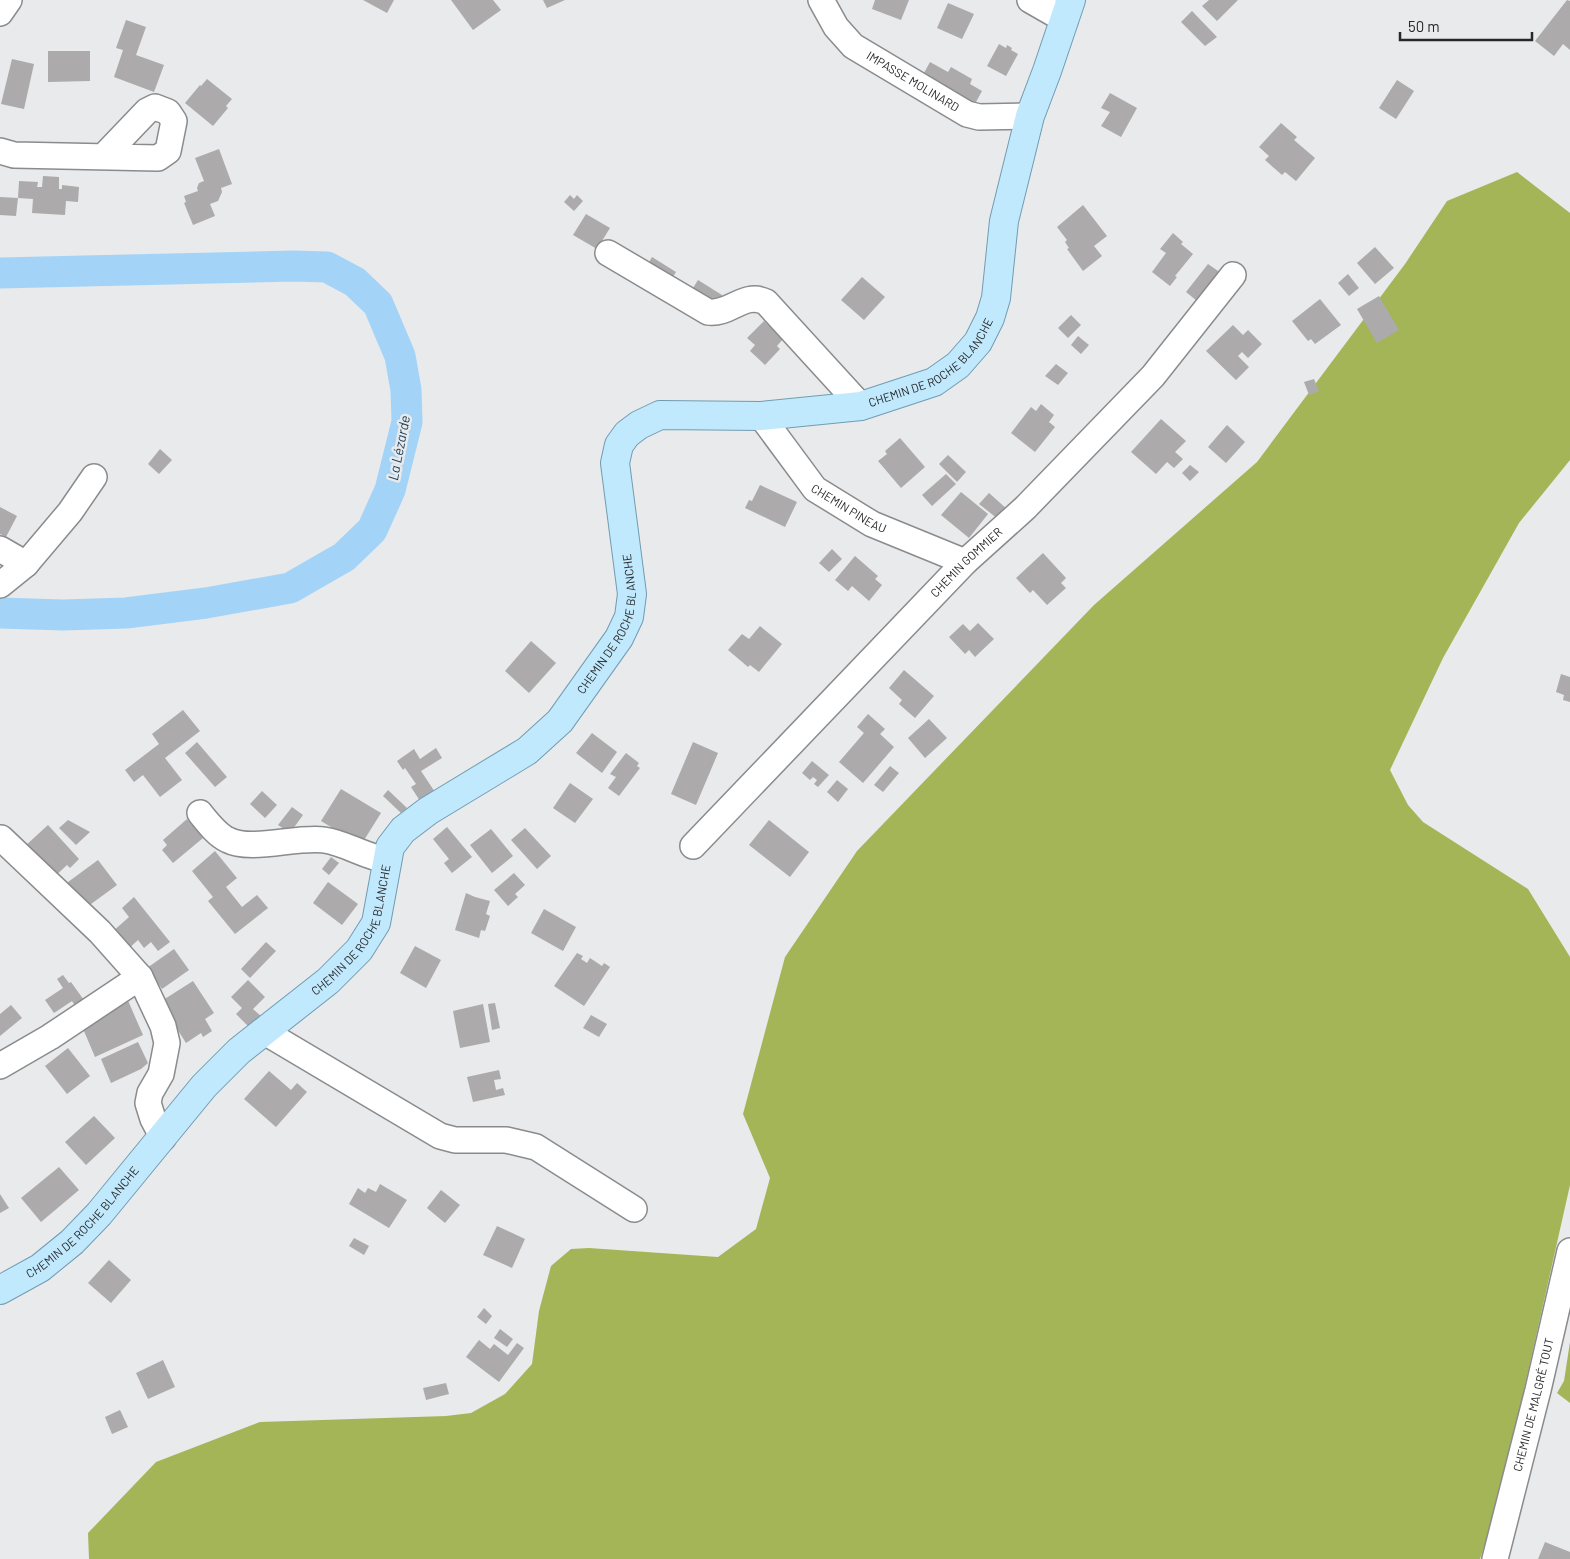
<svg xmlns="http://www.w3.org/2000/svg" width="1570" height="1559" font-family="Barlow,sans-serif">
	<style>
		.forest { fill: #a4b558 }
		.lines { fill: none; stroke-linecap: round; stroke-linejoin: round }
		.river { stroke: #a4d3f8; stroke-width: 31 }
		.building { fill: #acaaab }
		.minor-casing { stroke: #8a8b8d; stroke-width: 28 }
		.major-casing { stroke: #709cb2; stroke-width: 30 }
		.minor { stroke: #fff; stroke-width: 25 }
		.major { stroke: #c1e9fd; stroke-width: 28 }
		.labels { text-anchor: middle; stroke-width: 5; stroke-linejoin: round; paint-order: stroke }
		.street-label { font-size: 12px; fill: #282829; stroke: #e9eaec }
		.water-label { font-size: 14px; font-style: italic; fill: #1a3c56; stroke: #e9eaec }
	</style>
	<rect width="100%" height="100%" fill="#e9eaec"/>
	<!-- forest -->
	<g class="forest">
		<path d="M1517,172L1570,213V460L1519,523L1443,658L1390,770L1408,805L1423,822L1528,889L1570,957V1185L1499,1501L1480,1559H89L88,1533L156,1462L260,1422L446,1416L471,1413L505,1394L532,1364L539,1311L551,1266L571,1249L589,1248L718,1257L756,1229L770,1178L743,1114L785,957L857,851L1094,605L1257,462L1405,264L1447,201Z"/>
		<path d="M1570,1342V1403L1557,1393L1564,1381Z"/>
	</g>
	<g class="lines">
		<!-- river -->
		<path class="river" d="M0,273L293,266L327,267L355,282L378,304L400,356L406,390L407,422L390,490L372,530L344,557L290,588L206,603L126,613L63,615L0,613"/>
	</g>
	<!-- building -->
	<g class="building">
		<path d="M363,0H394L387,13Z"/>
		<path d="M451,0H493L501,10L473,30Z"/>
		<path d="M543,0H565L547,8Z"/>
		<path d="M875,0H909L901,20L872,9Z"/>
		<path d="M1209,0H1238L1217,21L1202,6Z"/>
		<path d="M1567,0L1570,1V50L1563,44L1554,56L1535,41Z"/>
		<path d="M948,3L974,14L962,39L937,28Z"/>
		<path d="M1192,11L1217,37L1205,46L1181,22Z"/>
		<path d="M126,20L146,27L136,55L164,65L154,92L114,77L123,50L116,48Z"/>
		<path d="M999,44L1006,48L1007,45L1012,48L1011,50L1018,54L1006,76L987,66Z"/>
		<path d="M48,51H90V81L48,82Z"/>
		<path d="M12,59L34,64L24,109L1,104Z"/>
		<path d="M930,62L948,72L951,67L972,79L970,84L982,91L970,113L918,84Z"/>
		<path d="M207,79L232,99L226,106L228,108L213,126L185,103L200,85L201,86Z"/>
		<path d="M1397,80L1414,91L1396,119L1379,108Z"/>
		<path d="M1110,93L1137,108L1121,137L1101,126L1110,112L1101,108Z"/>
		<path d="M1281,123L1297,137L1294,140L1315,158L1296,181L1285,172L1282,175L1265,160L1269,156L1259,147Z"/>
		<path d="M219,149L232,184L221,188L222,192L218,201L210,204L215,216L193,225L184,203L186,202L184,196L198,191L197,188L199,183L204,181L195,158Z"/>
		<path d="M43,176L59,177V189H62V185L79,187L78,202L66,201L65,215L32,213L33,199L18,198L16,216L0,215V197L18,198L19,181L38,182L37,187H42Z"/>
		<path d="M570,195L574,199L577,195L583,201L574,211L564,202Z"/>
		<path d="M1083,205L1107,236L1094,246L1102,256L1083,271L1067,249L1069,248L1065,242L1067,240L1057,227Z"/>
		<path d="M586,214L610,228L597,249L573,235Z"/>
		<path d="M1173,233L1183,242L1181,244L1193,254L1175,276L1177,277L1170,286L1152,272L1166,253L1160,249Z"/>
		<path d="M1375,247L1394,268L1375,284L1357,263Z"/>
		<path d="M652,257L676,272L666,288L643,273Z"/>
		<path d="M1208,264L1221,273L1210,287L1209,285L1197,301L1186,292Z"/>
		<path d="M1348,274L1359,288L1349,296L1338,283Z"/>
		<path d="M862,277L885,297L864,320L841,300Z"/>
		<path d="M698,280L722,295L713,311L688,296Z"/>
		<path d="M1379,296L1399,330L1377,343L1357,309Z"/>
		<path d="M1320,299L1341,325L1315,344L1311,339L1308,341L1292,321Z"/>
		<path d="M1071,315L1081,325L1068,338L1058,328Z"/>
		<path d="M764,321L783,339L777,346L780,349L765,365L750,351L755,345L747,338Z"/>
		<path d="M1233,325L1243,335L1248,330L1262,344L1248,358L1242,352L1238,356L1249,367L1236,380L1206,351Z"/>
		<path d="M1078,336L1089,345L1081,354L1071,345Z"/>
		<path d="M1056,364L1068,373L1058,385L1045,376Z"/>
		<path d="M1314,379L1319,391L1309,395L1304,382Z"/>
		<path d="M1041,404L1054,415L1049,422L1055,427L1035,452L1011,433L1031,407L1036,411Z"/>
		<path d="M1161,419L1186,441L1175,452L1183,459L1174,468L1167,462L1156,474L1131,452Z"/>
		<path d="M1227,425L1245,442L1226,463L1208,447Z"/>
		<path d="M900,438L925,467L901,488L878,461L887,454L885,451Z"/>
		<path d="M160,449L172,460L159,474L148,464Z"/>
		<path d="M948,455L966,472L957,482L939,464Z"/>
		<path d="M1190,465L1199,472L1190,481L1182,473Z"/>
		<path d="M946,474L956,484L932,506L922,495Z"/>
		<path d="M760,485L797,502L785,527L745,508L749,500L752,501Z"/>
		<path d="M961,492L988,514L969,538L941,515Z"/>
		<path d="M989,493L1007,509L998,519L979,504Z"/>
		<path d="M0,507L17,516L6,537L0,534Z"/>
		<path d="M832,549L842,559L829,572L819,563Z"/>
		<path d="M1043,553L1066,578L1061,583L1066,588L1047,605L1033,590L1030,593L1016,578Z"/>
		<path d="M855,556L878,576L875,579L882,585L869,601L852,586L848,591L835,580Z"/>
		<path d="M978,623L994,639L975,657L969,650L965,654L949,637L963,624L970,631Z"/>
		<path d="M760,626L782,644L759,672L750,665L748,667L728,650L742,634L749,639Z"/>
		<path d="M531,641L556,663L529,693L505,671Z"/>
		<path d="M904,670L934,696L915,718L899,704L902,700L889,688Z"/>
		<path d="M1561,674L1570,677V702L1563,700L1564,695L1556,692Z"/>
		<path d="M183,710L200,731L165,758L182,780L160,797L143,775L134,782L125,770L159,744L152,734Z"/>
		<path d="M868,714L885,729L880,734L894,747L863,783L839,762L864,733L857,727Z"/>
		<path d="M929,719L947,738L925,758L908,738Z"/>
		<path d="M592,733L617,752L602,773L576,753Z"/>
		<path d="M197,742L227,777L215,787L185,753Z"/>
		<path d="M693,742L718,753L696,805L671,794Z"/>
		<path d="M436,748L442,758L421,771L435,792L420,801L411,787L416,784L405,768L403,770L397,761L414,749L420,759Z"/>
		<path d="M626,753L639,763L637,766L640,768L619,796L608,788L616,777L610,774Z"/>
		<path d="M812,761L829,775L818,787L814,784L817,780L813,777L810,780L802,773Z"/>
		<path d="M890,766L899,773L883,792L874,785Z"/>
		<path d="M837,780L848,789L838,802L827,792Z"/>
		<path d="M570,783L593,799L575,823L553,808Z"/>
		<path d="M341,789L381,813L361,845L321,821Z"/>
		<path d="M388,790L407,808L401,813L383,796Z"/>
		<path d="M262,791L277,805L265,818L250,804Z"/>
		<path d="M292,807L303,815L290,833L278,825Z"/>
		<path d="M187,819L203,838L173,863L162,850L167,845L163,840Z"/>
		<path d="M68,820L90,832L76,845L59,828Z"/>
		<path d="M769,820L809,852L790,877L749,845Z"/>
		<path d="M48,825L79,859L70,868L67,865L52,879L24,847Z"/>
		<path d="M447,827L472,857L452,873L444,863L449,859L433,839Z"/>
		<path d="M525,828L551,856L537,869L511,840Z"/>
		<path d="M491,829L513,856L492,873L470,845Z"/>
		<path d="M215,851L237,878L226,887L242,907L257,895L268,908L235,934L208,901L213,897L192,871Z"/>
		<path d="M331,857L339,863L329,875L322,869Z"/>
		<path d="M98,860L117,885L87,907L77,892L72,896L64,885Z"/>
		<path d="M514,873L525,885L515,894L518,897L508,906L494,890Z"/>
		<path d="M328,882L358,904L342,925L313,903Z"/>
		<path d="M466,893L475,897L490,901L486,914L490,916L485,931L481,930L479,938L455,930Z"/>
		<path d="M134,897L170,942L158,951L151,942L144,948L138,940L126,951L111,933L129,917L122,908Z"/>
		<path d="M544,909L576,927L563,951L531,933Z"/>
		<path d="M266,942L276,951L250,978L241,969Z"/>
		<path d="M415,946L441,960L426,988L400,973Z"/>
		<path d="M174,949L189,970L162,989L147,968Z"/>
		<path d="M577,953L583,956L581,959L587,963L590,958L602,966L604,963L610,967L584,1006L554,986Z"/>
		<path d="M63,975L69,983L71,982L86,1003L77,1009L72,1001L54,1013L45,1000L63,988L57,979Z"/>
		<path d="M248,980L265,997L253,1009L261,1016L249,1027L236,1014L242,1008L231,997Z"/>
		<path d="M193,981L214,1013L205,1019L212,1031L203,1037L201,1033L186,1043L160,1002Z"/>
		<path d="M126,996L143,1035L95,1057L78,1017Z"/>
		<path d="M495,1003L500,1028L492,1030L488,1004Z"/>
		<path d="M483,1004L490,1042L460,1048L453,1011Z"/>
		<path d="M11,1005L22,1018L0,1036V1014Z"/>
		<path d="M591,1015L607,1024L599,1037L583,1028Z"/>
		<path d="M138,1042L148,1063L141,1069L111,1083L101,1059Z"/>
		<path d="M68,1048L90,1076L67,1094L45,1066Z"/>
		<path d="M499,1070L501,1079L494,1080L496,1090L503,1088L505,1095L473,1102L467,1077Z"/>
		<path d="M269,1071L291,1090L297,1083L307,1092L276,1127L244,1099Z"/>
		<path d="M94,1116L115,1138L86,1165L65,1142Z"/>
		<path d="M59,1167L79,1190L41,1222L21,1198Z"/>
		<path d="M380,1184L407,1200L389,1228L349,1204L358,1188L365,1193L368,1188L376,1192Z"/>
		<path d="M441,1190L460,1205L445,1223L427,1208Z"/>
		<path d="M0,1194L9,1208L0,1213Z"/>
		<path d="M497,1226L525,1239L512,1268L483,1255Z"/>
		<path d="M354,1238L369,1246L364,1255L349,1246Z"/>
		<path d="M109,1260L131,1280L111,1303L88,1283Z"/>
		<path d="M484,1308L492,1316L486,1324L477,1317Z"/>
		<path d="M500,1329L513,1339L507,1347L494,1338Z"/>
		<path d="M479,1340L490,1349L494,1344L508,1355L517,1343L524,1348L499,1382L466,1357Z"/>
		<path d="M163,1360L175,1387L148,1399L136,1373Z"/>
		<path d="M446,1383L449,1394L426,1400L423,1388Z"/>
		<path d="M120,1410L128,1427L112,1434L105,1417Z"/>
		<path d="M1545,1542L1570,1552V1559H1538Z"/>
	</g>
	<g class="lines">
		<defs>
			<g id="minor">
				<path id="s1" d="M821,0L836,27L853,46L967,114L979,117L1030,116"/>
				<path d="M1030,0L1065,20"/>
				<path d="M0,13L9,0"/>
				<path d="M0,151L14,155L158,158L168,151L174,121L168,112L155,107L147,111L103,157"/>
				<path d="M608,253L708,312C730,315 744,291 766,302L861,406"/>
				<path id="s2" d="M761,416L815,489L872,524L965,562"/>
				<path d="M0,549L26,564"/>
				<path d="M0,585L26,564L70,512L94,477"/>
				<path d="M200,813C208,823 217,835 228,840C251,852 297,836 324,840C346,843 365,857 387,860"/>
				<path d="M1,838L100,932L140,977L163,1026L167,1043L161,1074L150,1093L148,1103L153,1119L163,1138"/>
				<path id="s3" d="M693,846L965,562L1025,508L1153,376L1233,275"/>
				<path d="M263,1031L440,1136L455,1140H506L536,1147L634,1209"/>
				<path d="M0,1066L50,1037L140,977"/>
				<path id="s4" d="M1495,1559L1538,1390L1570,1251"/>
			</g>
			<g id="major">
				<path id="s5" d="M0,1290L40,1268L72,1242L99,1214L204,1086L239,1051L328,981L359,950L376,923L390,847L403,830L428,811L527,751L560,721L619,638L629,617L632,594L615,463L619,445L627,434L639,425L660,415L761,416L861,406L934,382L958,365L978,342L990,318L996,298L1004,221L1030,116L1047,71L1071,0"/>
			</g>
		</defs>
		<!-- minor casing -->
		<use href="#minor" class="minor-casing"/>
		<!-- major casing -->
		<use href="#major" class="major-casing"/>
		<!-- minor -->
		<use href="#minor" class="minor"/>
		<!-- major -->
		<use href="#major" class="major"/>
	</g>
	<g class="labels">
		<!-- street labels -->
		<g class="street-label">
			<text dy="4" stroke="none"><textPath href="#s1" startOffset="126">IMPASSE MOLINARD</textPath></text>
			<text dy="4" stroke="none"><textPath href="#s5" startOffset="1458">CHEMIN DE ROCHE BLANCHE</textPath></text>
			<text dy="4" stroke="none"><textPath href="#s2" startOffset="130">CHEMIN PINEAU</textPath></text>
			<text dy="4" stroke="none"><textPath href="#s3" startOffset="394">CHEMIN GOMMIER</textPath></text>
			<text dy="4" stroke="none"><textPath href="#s5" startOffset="932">CHEMIN DE ROCHE BLANCHE</textPath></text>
			<text dy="4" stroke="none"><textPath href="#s5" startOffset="512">CHEMIN DE ROCHE BLANCHE</textPath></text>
			<text dy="4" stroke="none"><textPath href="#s5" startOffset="108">CHEMIN DE ROCHE BLANCHE</textPath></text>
			<text dy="4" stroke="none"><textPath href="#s4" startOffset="159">CHEMIN DE MALGRÉ TOUT</textPath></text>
		</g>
		<!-- water labels -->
		<g class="water-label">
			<text transform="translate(399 448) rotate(-79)" y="5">La Lézarde</text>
		</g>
	</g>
	<!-- scale -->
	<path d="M1400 32v8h132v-8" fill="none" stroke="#282829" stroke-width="2.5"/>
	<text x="1408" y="32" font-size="15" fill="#282829" stroke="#e9eaec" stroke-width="4" paint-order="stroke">50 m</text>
</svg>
